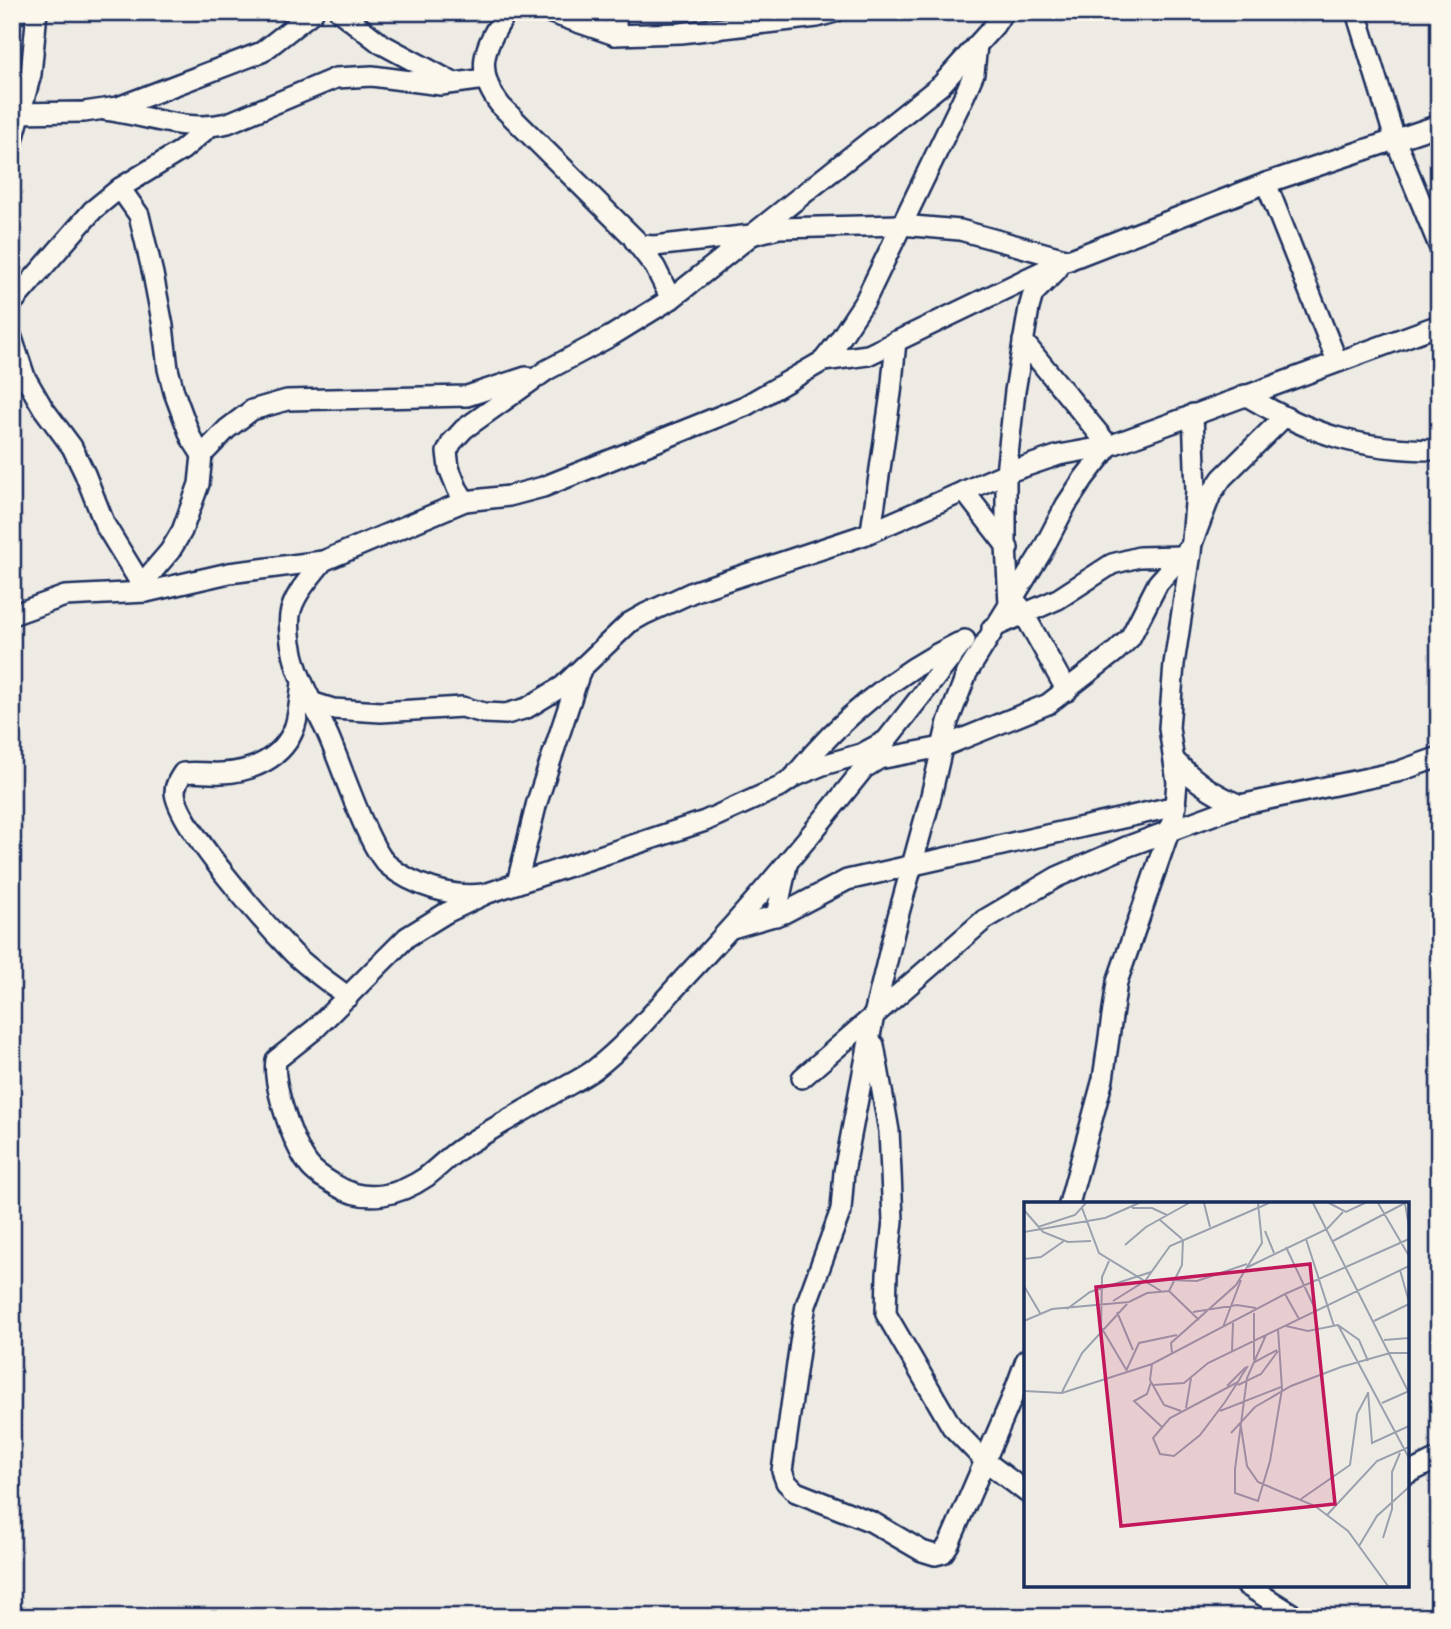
<svg xmlns="http://www.w3.org/2000/svg" width="1451" height="1629" font-family="'Playpen Sans',sans-serif">
	<style>
		.lines { fill: none; stroke-linecap: round; stroke-linejoin: round }
		.minor-casing { stroke: #1b2f5e; stroke-width: 24 }
		.minor { stroke: #fbf7ec; stroke-width: 19 }
		.inset-road { fill: none; stroke: #9aa0ae; stroke-width: 2 }
		.view { fill: #c2185b; fill-opacity: 0.15; stroke: #c2185b; stroke-width: 3.5 }
		.inset-edge { fill: none; stroke: #1b2f5e; stroke-width: 3.5 }
	</style>
	<rect width="100%" height="100%" fill="#eeebe4"/>
	<filter id="ink" filterUnits="userSpaceOnUse"><feTurbulence type="fractalNoise" baseFrequency=".0143" numOctaves="2"/><feDisplacementMap in="SourceGraphic" scale="14" xChannelSelector="R" yChannelSelector="G"/><feConvolveMatrix kernelMatrix="1 2 1 2 8 2 1 2 1" color-interpolation-filters="sRGB"/></filter>
	<g filter="url(#ink)">
		<g class="lines">
			<defs>
				<g id="minor">
					<path d="M340,12L380,43L454,83"/>
					<path d="M507,12C484,46 473,71 501,106L641,245L654,246L751,235L779,228L901,225L960,230L1069,260"/>
					<path d="M548,12L615,35L681,33L817,17L835,12"/>
					<path d="M1356,12L1395,139L1439,246"/>
					<path d="M12,15L21,12"/>
					<path d="M615,35L617,12"/>
					<path d="M105,110C148,115 185,133 228,123L336,78L372,76L441,85L485,79"/>
					<path d="M12,113L84,112L118,107L262,52L313,12"/>
					<path d="M12,144L31,74L37,12"/>
					<path d="M1266,183L1337,361"/>
					<path d="M120,188L139,215L153,274L163,326L168,369L174,392L191,438L202,455"/>
					<path d="M634,240L655,267L671,299"/>
					<path d="M12,303L93,210L120,188L182,150L209,127"/>
					<path d="M12,338L25,377L43,408L72,447L85,474L105,525L146,592"/>
					<path d="M1023,341L1109,446"/>
					<path d="M823,361L868,355L1053,266L1266,183L1439,125"/>
					<path d="M1245,395C1312,435 1360,450 1439,450"/>
					<path d="M964,491L1008,548"/>
					<path d="M465,501L457,488L449,468L447,452L452,442L464,429L547,370L611,336L671,299L941,85L994,26L1003,12"/>
					<path d="M871,531L891,393L896,341"/>
					<path d="M323,561C311,577 293,595 290,615C288,631 292,653 297,668C305,692 318,713 328,735C341,764 368,848 388,865C411,885 453,898 483,894"/>
					<path d="M141,585L170,551L182,531L199,484L202,455L227,429L252,410L287,400L467,396L526,377"/>
					<path d="M1009,604L1006,545V473L1015,391L1029,308L1033,294L1057,270"/>
					<path d="M1019,605L1067,691"/>
					<path d="M12,615L65,596L146,592L229,573L323,561L465,501L509,496L543,487L745,406L823,361L838,342L865,301L965,94L974,73L977,45"/>
					<path d="M992,628L1058,599L1112,564L1139,557L1183,556"/>
					<path d="M302,683C300,697 299,713 295,726C284,758 252,772 221,773C208,774 196,771 183,773C179,779 175,785 175,792C176,824 268,927 293,953C309,969 330,983 348,997"/>
					<path d="M311,702L333,709L381,712L462,707L484,713L506,714L527,708L563,686L629,623L645,614L695,591L864,535L1006,473L1059,455L1109,446L1439,325"/>
					<path d="M885,741L861,754L823,765L794,777L778,788L705,821L488,893L446,913L407,937L315,1029L276,1060C272,1084 293,1144 308,1164C315,1174 327,1180 337,1186C366,1204 400,1195 426,1177C439,1167 450,1155 463,1147C493,1128 524,1111 554,1093C568,1085 583,1078 595,1069C630,1042 658,1006 688,974C788,869 875,754 965,640"/>
					<path d="M1175,761C1196,782 1212,793 1240,805"/>
					<path d="M868,766L879,759L942,747L1048,704L1114,653L1130,638L1158,583L1191,546L1211,494L1222,478L1283,418"/>
					<path d="M797,773C839,720 897,672 958,643"/>
					<path d="M517,883L537,802L580,672"/>
					<path d="M776,916L787,865"/>
					<path d="M732,928L784,913L847,880L1176,806"/>
					<path d="M874,1045L889,1131L891,1173L893,1221L887,1274L886,1314L952,1427L984,1460L1026,1492"/>
					<path d="M802,1078L984,920L1057,877L1126,847L1240,805L1397,772L1439,757"/>
					<path d="M1069,1204L1103,1079L1117,982L1174,817L1177,782L1169,728L1174,664L1191,553L1196,491L1193,414"/>
					<path d="M1026,1360L1012,1398L949,1544L943,1553L935,1555L922,1551L872,1522L796,1492L786,1482L782,1471L803,1322L806,1305L841,1210L844,1172L874,1015L897,920L930,800L948,722L967,673L1041,553L1066,505L1084,478L1109,446"/>
					<path d="M1407,1474L1439,1458"/>
					<path d="M1246,1585L1297,1617"/>
				</g>
			</defs>
			<!-- minor casing -->
			<use href="#minor" class="minor-casing"/>
			<!-- minor -->
			<use href="#minor" class="minor"/>
		</g>
	</g>
	<!-- overview -->
	<g transform="translate(1024 1202)">
		<rect width="385" height="385" fill="#eeebe4"/>
		<path class="inset-road" d="M180,1L186,25M289,1L385,191M305,1L322,10L341,1M354,1L385,54M381,1L385,25M58,6L75,51L137,89M108,6H128L143,13M0,8L19,30L44,40L67,39M136,18L158,37M14,25L51,13L62,1M241,29L250,51M0,30L81,16L115,1M282,37L310,124M309,39L381,1M101,43L122,25L165,1M262,45L292,109M0,57L17,55L40,39M85,59L78,75L77,125L103,169M224,65L303,27L319,10M376,68L385,100M147,78L173,79L223,62M0,84L16,111M145,89L158,63L159,37M145,89L175,118M261,92L275,117M89,99L121,79L146,44L245,1M43,107L66,90L127,70M93,110L109,148M169,110L213,103L232,106M230,111V158M0,119L28,107L105,100L123,91L145,89M350,119L385,102M314,123L385,256M262,124L284,129L314,123L335,138L344,159M199,125L217,78M242,133L223,176L211,267V291L234,299L246,259L258,187L254,127M360,138L385,136M208,149L209,121M148,151L147,141L212,83L238,41L234,1M229,161L253,148M128,162L126,178L140,203L157,209M102,169L115,141L153,133M127,180L123,192L110,199L139,226M214,180L146,216L129,236L136,252L150,254L176,233L201,200L208,189L214,180L218,173L224,164M129,183L160,181L184,161L385,64M214,183L237,172L254,149M203,184L222,165M0,189L38,191L128,162L261,92L385,37M38,190L58,151L103,102M344,190L348,241L385,224M358,201L385,189M162,206L167,176M196,209L257,185M217,225L223,264L234,280L291,304L324,329L364,384M207,231L231,205L267,184L317,165L366,151H385M277,297L326,263L333,212L344,191M303,313L353,259L385,245M359,336L368,307V270L376,251M335,344L353,314L385,285"/>
		<path class="view" d="M286,62L311,302L97,324L72,85Z"/>
		<rect width="385" height="385" class="inset-edge"/>
	</g>
	<!-- margin -->
	<rect width="1451" height="1629" fill="none" stroke="#fbf7ec" stroke-width="42"/>
	<rect x="21" y="21" width="1409" height="1587" fill="none" stroke="#1b2f5e" stroke-width="2.5" filter="url(#ink)"/>
</svg>
